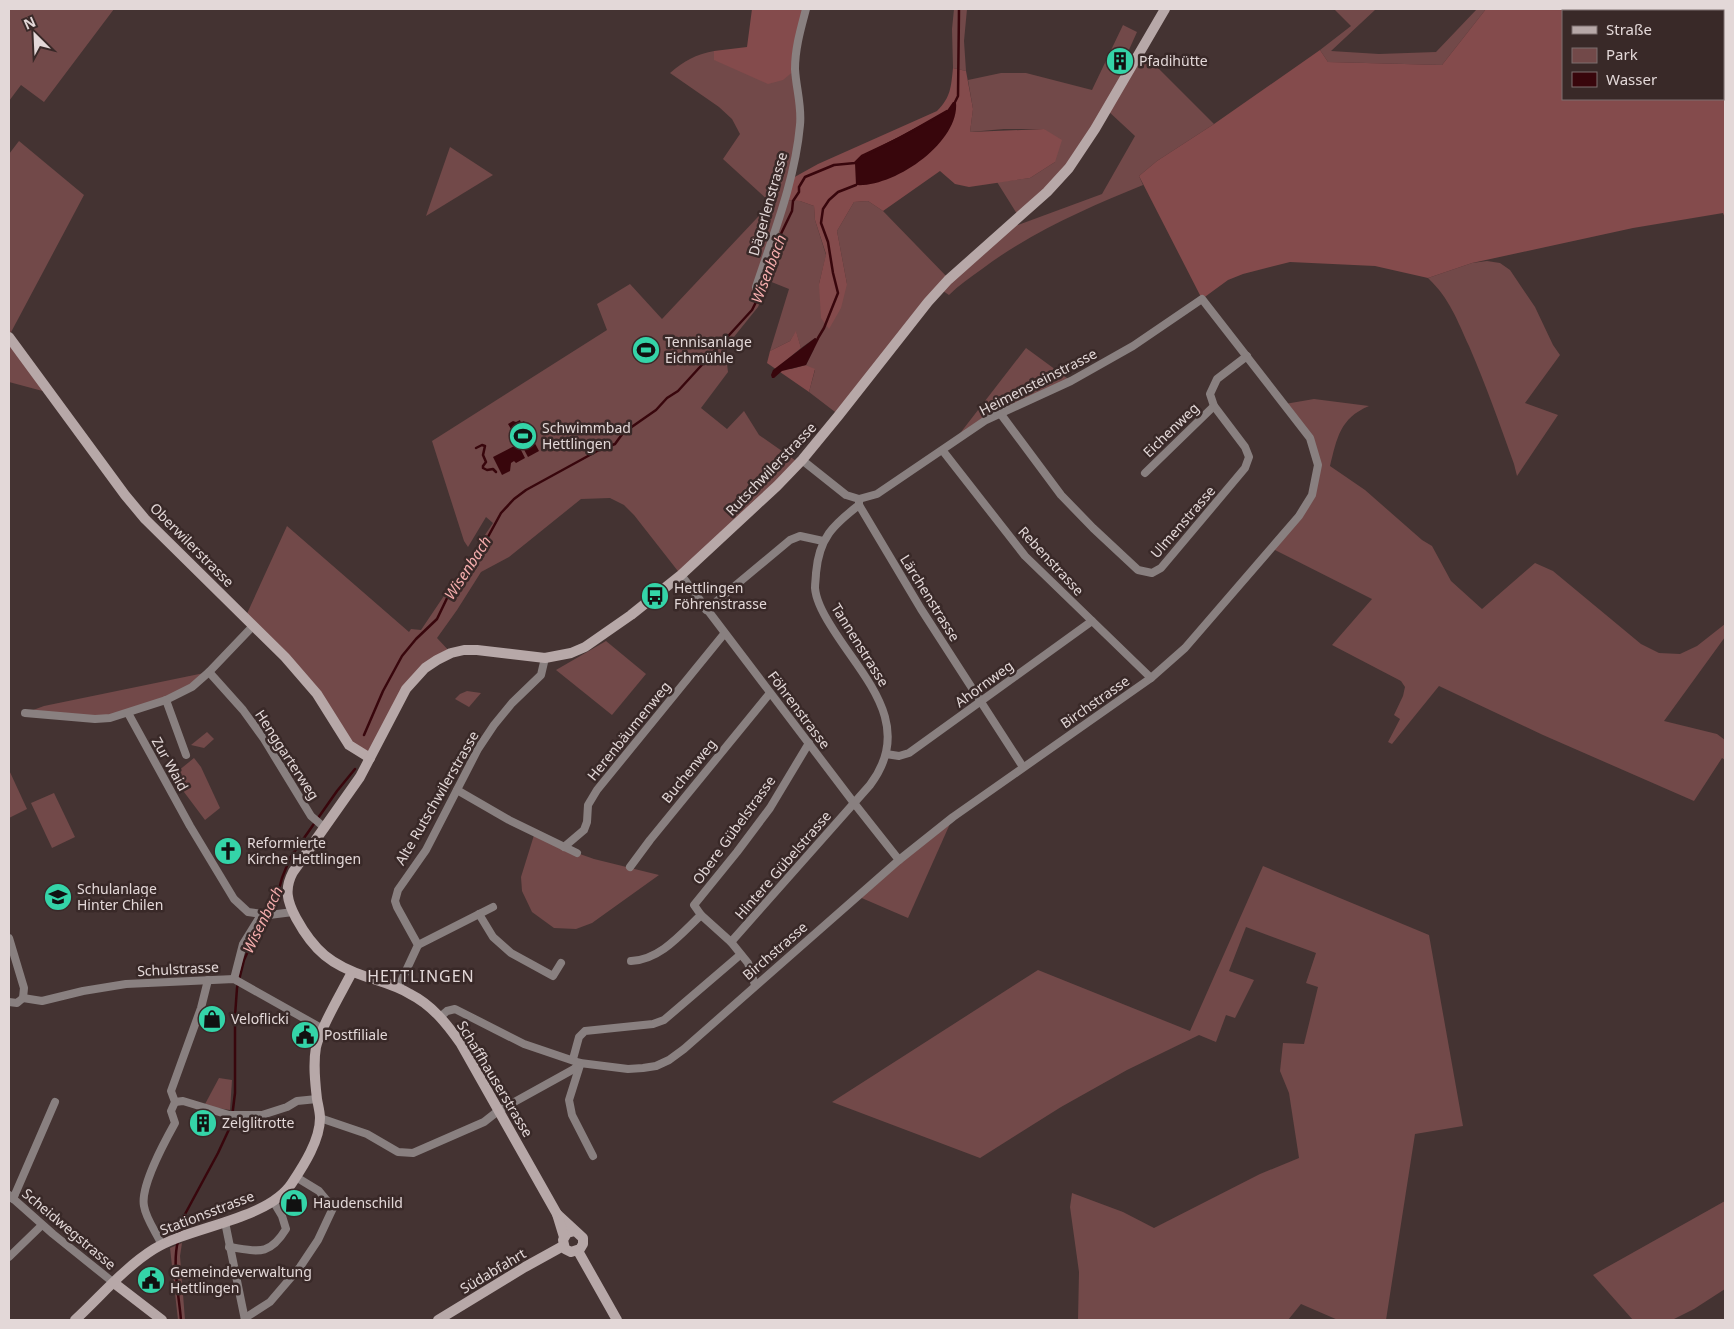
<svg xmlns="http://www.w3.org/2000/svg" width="1734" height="1329" font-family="'Noto Sans',sans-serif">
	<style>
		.green { fill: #724949 }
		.forest { fill: #844b4c; fill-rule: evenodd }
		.water { fill: #38060c }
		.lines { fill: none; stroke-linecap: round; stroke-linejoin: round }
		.stream { stroke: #38060c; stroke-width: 2.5 }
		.street { stroke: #898080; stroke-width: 8 }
		.secondary { stroke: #b7a8a8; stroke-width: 10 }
		.labels { text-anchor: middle; stroke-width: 5; stroke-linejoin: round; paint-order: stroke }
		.poi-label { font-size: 14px; fill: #e3d8d8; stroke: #392928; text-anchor: start }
		.street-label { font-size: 14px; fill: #e3d8d8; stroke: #392928 }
		.water-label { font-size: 15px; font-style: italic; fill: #f5adad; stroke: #392928 }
		.quarter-label { font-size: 16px; letter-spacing: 1px; fill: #e3d8d8; stroke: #392928 }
	</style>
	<rect width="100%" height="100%" fill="#443332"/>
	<!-- green -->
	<g class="green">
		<path d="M9,9H114L44,102L21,85L9,101Z"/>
		<path d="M954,9H967L964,41L966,71L953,68L952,29Z"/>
		<path d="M1336,9H1376L1331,51L1379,54L1436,52L1477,9H1486L1442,65L1328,62L1320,50L1351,26L1335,10Z"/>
		<path d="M1123,25L1137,32L1128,52L1124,68L1128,70L1140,50L1214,124L1157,161L1139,176L1143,185C1087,208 1031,232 982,269C971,277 959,285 949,295L940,289L839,415L809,392L815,370L806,365L814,349L815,338L801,348L796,332L790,341L770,351L789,289L769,281L758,307L725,348L728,372L701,408L727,429L744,411L759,435L799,463L681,575L634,515L624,505L610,498L581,499L509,557L481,572L457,610L437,638L451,653L414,678L370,758L360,753L326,707L245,618L287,526L409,632L411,629L421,630L493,523L486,517L468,547L464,541L432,441L607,330L597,304L630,284L662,319L771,203L723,159L740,134L732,119L719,107L670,73C685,60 695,55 714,51L715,60L795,70L801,104L785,200L800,201L814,206L815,220L826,255L819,284H847L837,231L854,202L868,201L883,211L949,279L1013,222L1018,225L1102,194L1135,136L1107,110L1069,168L1019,217L997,182L1030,178L1055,162L1044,129H1004L970,132L973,109L968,80L1001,73H1026L1092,90Z"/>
		<path d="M19,141L84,195L9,336V154Z"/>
		<path d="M450,147L493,175L426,216Z"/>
		<path d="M1487,261L1500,263L1510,270L1535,307L1553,345L1560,355L1525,403L1558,415L1517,476L1514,464C1500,425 1486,385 1469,346C1457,320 1450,299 1428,278L1472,263Z"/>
		<path d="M9,337L50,393L9,382Z"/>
		<path d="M1026,348L1071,381L1000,413L951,445Z"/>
		<path d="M1314,399L1369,406C1340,418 1337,438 1330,466L1365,490L1422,540L1432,546L1451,581L1482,609L1535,563L1553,571L1641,644L1659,653L1680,654L1697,646L1725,624V637L1664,721L1717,734L1725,740V760L1722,758L1694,801L1543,735L1439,686L1392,744L1388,742L1400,719L1394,715L1403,696L1405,687L1401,681L1332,645L1372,599L1271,548L1312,495L1318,466L1310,438L1285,404Z"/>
		<path d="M606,641L646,674L612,715L556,670Z"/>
		<path d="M209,672L192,687L111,718L25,713L44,706Z"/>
		<path d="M467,691L481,693L469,707L455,699L460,694Z"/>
		<path d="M207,732L214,739L204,748L191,745Z"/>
		<path d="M194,758L201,767L220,808L205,820L172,776Z"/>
		<path d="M9,770L27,809L9,818Z"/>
		<path d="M54,793L75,837L52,848L31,803Z"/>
		<path d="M953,817L908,918L857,896Z"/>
		<path d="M535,832L577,853L594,859L659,875L592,923L576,929L554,928L532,912L522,891L521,877Z"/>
		<path d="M1263,866L1429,935L1463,1126L1415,1134L1386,1320H1338L1301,1304L1288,1320H1078L1079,1272L1070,1207L1072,1193L1123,1212L1154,1228L1260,1174L1299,1158L1289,1093L1280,1071L1283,1043L1304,1044L1318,987L1306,983L1316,953L1246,927L1229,971L1254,980L1235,1018L1226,1015L1216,1042L1199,1035L1127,1070L1061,1107L980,1158L832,1102L1038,970L1190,1031Z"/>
		<path d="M219,1078L232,1080L230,1110L204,1106Z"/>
		<path d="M1725,1201V1289L1694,1309L1672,1320H1633L1593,1275Z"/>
		<path d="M182,1243L180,1256L185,1320H178L170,1248Z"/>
	</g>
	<!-- forest -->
	<g class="forest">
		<path d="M752,9H806L795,70L783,80L768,84L714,60V51L747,47Z"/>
		<path d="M1486,9H1725V218L1723,213L1633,228L1472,263L1428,278L1375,266L1290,262L1243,274L1228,280L1202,299L1139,176L1157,161L1214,124L1320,50L1328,62L1442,65ZM1563,11H1723V99H1563Z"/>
		<path d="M953,68L966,71L973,109L970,132L1044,129L1062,140L1055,162L1030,178L969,187L955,184L940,171L883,211L868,201L854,202L837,231L847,284L841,308L829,329L821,318L819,284L826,254L815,220L814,206L800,201L785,200L791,179L818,164L937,111C951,97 951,87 953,68Z"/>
		<path d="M796,331L801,348L778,367L791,369L806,365L815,369L809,392L767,363L770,351L790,341Z"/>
	</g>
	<!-- water -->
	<g class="water">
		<path d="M953,102H956C960,143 893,188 856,185L855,163L862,156L946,112Z"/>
		<path d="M815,338L819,339L806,365L782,371L774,378H772L771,375L773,370Z"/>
		<path d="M520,420L521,423L524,421L526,425L520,428L511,429L508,424L513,421L516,422Z"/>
		<path d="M531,436L539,451L528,457L520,442Z"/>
		<path d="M518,444L525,458L516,463L514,461L511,463L510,471L502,475L493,457Z"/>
	</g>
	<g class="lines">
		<!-- stream -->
		<g class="stream">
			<path d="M954,104L958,96L959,9"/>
			<path d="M818,338L824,328L838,293L833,273L828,242L821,223L823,209L829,200L838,192L856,185"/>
			<path d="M476,448L482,445L485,446L483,455L486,462L483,466V468L487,470L493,469L496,472"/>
			<path d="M364,735L383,691L402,656L416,639L437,619L449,594L471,568L501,513L514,499L526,490L599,450L615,444L623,433L656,410L667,398L678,391L752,310L761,292L765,274L775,253L778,240L792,211L793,201L799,192V187L805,177L834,165L855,163L862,156L898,139L947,111"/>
			<path d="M180,1233L184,1216L218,1153L231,1125L235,1093V1016L237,988L244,960L255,936L278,893L282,878L290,858L337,791L355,769"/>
			<path d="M178,1241C172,1264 179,1296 181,1320"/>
		</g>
		<!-- street -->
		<g class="street">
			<path d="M756,287C773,235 795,181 800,125C802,106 796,88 795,69C795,48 801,28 806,9"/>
			<path d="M1000,413L1061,495L1093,528L1138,570L1152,573L1161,568L1245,468L1249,457L1245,447L1214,406L1210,394L1217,379L1247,356"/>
			<path d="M943,451L1025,556L1151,678"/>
			<path d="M802,460L846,495L859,499V505L921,609L1023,767"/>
			<path d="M1145,473L1214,406"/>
			<path d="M681,575L854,803L899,860"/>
			<path d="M706,610L790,540L800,536L823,541"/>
			<path d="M209,672L243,710L264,739L311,816L325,828"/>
			<path d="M166,700L186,755"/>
			<path d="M25,713L95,719L110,718L166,700L192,687L209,672L253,626"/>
			<path d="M128,713L190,826L234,899L248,912L269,915L293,912"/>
			<path d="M886,754L899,756L909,753L1092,621"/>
			<path d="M457,790L509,820L577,853"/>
			<path d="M564,847L584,830L587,822L588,805L597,790L724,634"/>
			<path d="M630,867L650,840L770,693"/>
			<path d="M479,914L493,937L511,953L553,976L561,963"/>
			<path d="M9,938L24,988L23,998L17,1003L9,1002"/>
			<path d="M731,942L870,785C916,724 862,677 831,626C824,615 816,601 815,588C815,583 816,577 816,573C819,538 833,525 859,505"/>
			<path d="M418,945L493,907"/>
			<path d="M631,961C660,960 681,934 701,915"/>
			<path d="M234,979L243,944L261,915"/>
			<path d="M755,985L748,963L731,942L701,915L694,905L737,852L770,808L809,743"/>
			<path d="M398,988L418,945L397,907L395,901L398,890L426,850L478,749L494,725L512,703L541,675L545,658"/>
			<path d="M23,998L42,1001L83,991L126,984L234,979L323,1029"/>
			<path d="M440,1017L447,1011L455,1009L524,1044L580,1063L628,1069L643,1068L656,1066L669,1060L684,1049L899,860L953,817L1151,678L1185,648L1299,516L1312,495L1318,465L1310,438L1202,299L1133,346L1071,381L986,420L877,494L859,499"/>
			<path d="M573,1059L579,1037L585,1031L653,1024L664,1020L740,955"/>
			<path d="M580,1065L569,1100L572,1115L593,1156"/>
			<path d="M175,1102L183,1101L229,1115H262L287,1107L297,1101L317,1099"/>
			<path d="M320,1118L367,1134L398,1152L413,1153L484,1122L498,1111L574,1069L580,1063"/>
			<path d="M9,1195L53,1234L114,1283"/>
			<path d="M13,1199L55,1102"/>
			<path d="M225,1222L245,1320"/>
			<path d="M162,1245C156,1232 146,1219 144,1206C140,1186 165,1141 175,1123L171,1111L175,1102L171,1091L201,1008L208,980"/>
			<path d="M229,1247C257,1251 269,1257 286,1229L282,1216L273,1201"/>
			<path d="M9,1257L42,1225"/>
			<path d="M245,1318L270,1302L300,1267L318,1240L333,1208L319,1191L296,1177"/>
		</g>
		<!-- secondary -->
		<g class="secondary">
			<path d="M9,337L125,495L145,519L285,657L317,694L349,745L370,758"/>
			<path d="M557,1214L583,1238V1244L580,1249L571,1252L565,1249L563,1240L567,1233L575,1231"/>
			<path d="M564,1237L557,1214L461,1044C447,1024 432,1005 410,994C397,986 382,982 367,977C331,965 314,951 296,918C287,901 284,889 293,872L360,777L406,689L425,668L437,660L451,653L464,650H477L545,658L571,653L585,647L631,615L681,575L777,486L802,460L839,415L928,302L948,280L1047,192L1069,168L1095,129L1165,9"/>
			<path d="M578,1251L617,1320"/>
			<path d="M114,1283L162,1320"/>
			<path d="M75,1320C100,1297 125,1267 154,1249C191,1226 268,1220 292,1183C304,1165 320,1140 320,1118C320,1112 318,1105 317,1099C315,1082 313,1064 316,1047C321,1026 342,992 352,972"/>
			<path d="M438,1320L525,1267L563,1246"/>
		</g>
	</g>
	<!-- icons -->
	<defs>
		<symbol id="building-disc" viewBox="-11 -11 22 22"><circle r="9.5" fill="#34d4a8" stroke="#392928"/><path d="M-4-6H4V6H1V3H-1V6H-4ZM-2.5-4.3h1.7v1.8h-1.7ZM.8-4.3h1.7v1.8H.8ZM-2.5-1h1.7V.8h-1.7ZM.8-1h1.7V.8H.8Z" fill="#111"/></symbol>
		<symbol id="stadium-disc" viewBox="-11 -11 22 22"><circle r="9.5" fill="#34d4a8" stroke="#392928"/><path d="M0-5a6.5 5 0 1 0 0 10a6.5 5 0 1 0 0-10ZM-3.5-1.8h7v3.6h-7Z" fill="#111"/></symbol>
		<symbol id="bus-disc" viewBox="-11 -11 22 22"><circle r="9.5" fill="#34d4a8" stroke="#392928"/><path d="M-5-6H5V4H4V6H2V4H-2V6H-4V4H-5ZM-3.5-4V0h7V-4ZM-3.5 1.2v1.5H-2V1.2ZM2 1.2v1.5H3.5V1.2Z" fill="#111"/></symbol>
		<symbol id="church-disc" viewBox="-11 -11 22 22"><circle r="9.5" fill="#34d4a8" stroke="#392928"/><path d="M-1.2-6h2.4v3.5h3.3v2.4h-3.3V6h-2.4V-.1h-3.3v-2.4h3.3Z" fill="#111"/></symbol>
		<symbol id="school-disc" viewBox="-11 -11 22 22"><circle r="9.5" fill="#34d4a8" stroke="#392928"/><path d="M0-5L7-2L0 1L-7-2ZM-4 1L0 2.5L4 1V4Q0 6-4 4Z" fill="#111"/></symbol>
		<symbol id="shop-disc" viewBox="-11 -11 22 22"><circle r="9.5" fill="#34d4a8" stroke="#392928"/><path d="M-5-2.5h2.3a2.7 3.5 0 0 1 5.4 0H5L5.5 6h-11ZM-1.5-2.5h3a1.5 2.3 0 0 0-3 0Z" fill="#111"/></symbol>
		<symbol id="civic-disc" viewBox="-11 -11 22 22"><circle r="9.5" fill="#34d4a8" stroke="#392928"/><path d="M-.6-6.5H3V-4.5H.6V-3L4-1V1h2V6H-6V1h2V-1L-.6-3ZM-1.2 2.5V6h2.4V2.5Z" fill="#111"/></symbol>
	</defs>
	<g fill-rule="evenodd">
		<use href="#building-disc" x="1104" y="45" width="32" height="32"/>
		<use href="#stadium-disc" x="630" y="334" width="32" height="32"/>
		<use href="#stadium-disc" x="507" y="420" width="32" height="32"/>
		<use href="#bus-disc" x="639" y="580" width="32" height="32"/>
		<use href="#church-disc" x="212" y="835" width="32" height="32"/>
		<use href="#school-disc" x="42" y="881" width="32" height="32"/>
		<use href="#shop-disc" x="196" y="1003" width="32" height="32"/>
		<use href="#civic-disc" x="289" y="1019" width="32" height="32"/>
		<use href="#building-disc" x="187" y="1107" width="32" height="32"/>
		<use href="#shop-disc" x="278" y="1187" width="32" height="32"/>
		<use href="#civic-disc" x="135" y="1264" width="32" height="32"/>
	</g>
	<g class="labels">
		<!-- poi labels -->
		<g class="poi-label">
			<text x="1139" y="66">Pfadihütte</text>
			<text x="665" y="347">Tennisanlage<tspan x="665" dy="16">Eichmühle</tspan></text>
			<text x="542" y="433">Schwimmbad<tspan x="542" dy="16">Hettlingen</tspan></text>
			<text x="674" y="593">Hettlingen<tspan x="674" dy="16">Föhrenstrasse</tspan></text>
			<text x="247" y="848">Reformierte<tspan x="247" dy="16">Kirche Hettlingen</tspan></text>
			<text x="77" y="894">Schulanlage<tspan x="77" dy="16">Hinter Chilen</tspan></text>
			<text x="231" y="1024">Veloflicki</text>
			<text x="324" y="1040">Postfiliale</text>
			<text x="222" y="1128">Zelglitrotte</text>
			<text x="313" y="1208">Haudenschild</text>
			<text x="170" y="1277">Gemeindeverwaltung<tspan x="170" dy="16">Hettlingen</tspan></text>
		</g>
		<!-- street labels -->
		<g class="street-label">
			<text transform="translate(768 204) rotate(-74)" y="5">Dägerlenstrasse</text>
			<text transform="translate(1038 382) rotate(-27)" y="5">Heimensteinstrasse</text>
			<text transform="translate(1171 430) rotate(-44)" y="5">Eichenweg</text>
			<text transform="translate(771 469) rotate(-46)" y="5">Rutschwilerstrasse</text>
			<text transform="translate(1183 522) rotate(-49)" y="5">Ulmenstrasse</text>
			<text transform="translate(192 545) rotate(45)" y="5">Oberwilerstrasse</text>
			<text transform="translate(1051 561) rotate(47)" y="5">Rebenstrasse</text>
			<text transform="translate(930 598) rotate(58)" y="5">Lärchenstrasse</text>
			<text transform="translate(860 645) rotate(58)" y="5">Tannenstrasse</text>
			<text transform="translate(984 684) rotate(-36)" y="5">Ahornweg</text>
			<text transform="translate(1095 702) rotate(-35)" y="5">Birchstrasse</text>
			<text transform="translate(799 710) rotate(53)" y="5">Föhrenstrasse</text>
			<text transform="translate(629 731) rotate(-51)" y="5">Herenbäumenweg</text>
			<text transform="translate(287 755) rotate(57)" y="5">Henggarterweg</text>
			<text transform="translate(170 764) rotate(61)" y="5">Zur Waid</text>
			<text transform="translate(689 771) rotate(-51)" y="5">Buchenweg</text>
			<text transform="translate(437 798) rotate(-60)" y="5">Alte Rutschwilerstrasse</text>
			<text transform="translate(734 830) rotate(-54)" y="5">Obere Gübelstrasse</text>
			<text transform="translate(783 865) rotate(-49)" y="5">Hintere Gübelstrasse</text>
			<text transform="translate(775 951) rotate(-41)" y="5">Birchstrasse</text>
			<text transform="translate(178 969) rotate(-3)" y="5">Schulstrasse</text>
			<text transform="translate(495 1079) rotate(59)" y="5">Schaffhauserstrasse</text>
			<text transform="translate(207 1213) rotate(-21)" y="5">Stationsstrasse</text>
			<text transform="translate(69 1229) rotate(40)" y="5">Scheidwegstrasse</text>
			<text transform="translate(493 1271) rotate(-31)" y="5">Südabfahrt</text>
		</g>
		<!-- water labels -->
		<g class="water-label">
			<text transform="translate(769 269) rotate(-69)" y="5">Wisenbach</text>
			<text transform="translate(468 568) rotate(-57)" y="5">Wisenbach</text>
			<text transform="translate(263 920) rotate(-64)" y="5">Wisenbach</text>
		</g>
		<!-- quarter labels -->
		<g class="quarter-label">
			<text x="421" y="982">HETTLINGEN</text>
		</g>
	</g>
	<!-- border -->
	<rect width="1734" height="1329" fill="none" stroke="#e3d8d8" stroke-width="20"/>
	<!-- legend -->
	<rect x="1562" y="10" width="162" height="90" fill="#392928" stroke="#7d6f6e"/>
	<rect x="1572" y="26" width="25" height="8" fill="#b7a8a8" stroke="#7d6f6e"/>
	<text x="1606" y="35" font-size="15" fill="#e3d8d8">Straße</text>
	<rect x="1572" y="48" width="25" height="15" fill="#724949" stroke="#7d6f6e"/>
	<text x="1606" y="60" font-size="15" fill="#e3d8d8">Park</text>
	<rect x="1572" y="72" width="25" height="15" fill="#38060c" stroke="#7d6f6e"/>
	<text x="1606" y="85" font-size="15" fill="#e3d8d8">Wasser</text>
	<!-- north arrow -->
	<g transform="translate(35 35) rotate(336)" stroke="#392928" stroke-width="4" paint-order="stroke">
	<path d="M0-4L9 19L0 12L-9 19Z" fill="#e3d8d8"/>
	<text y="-8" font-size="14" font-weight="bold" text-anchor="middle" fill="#e3d8d8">N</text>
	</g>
</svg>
